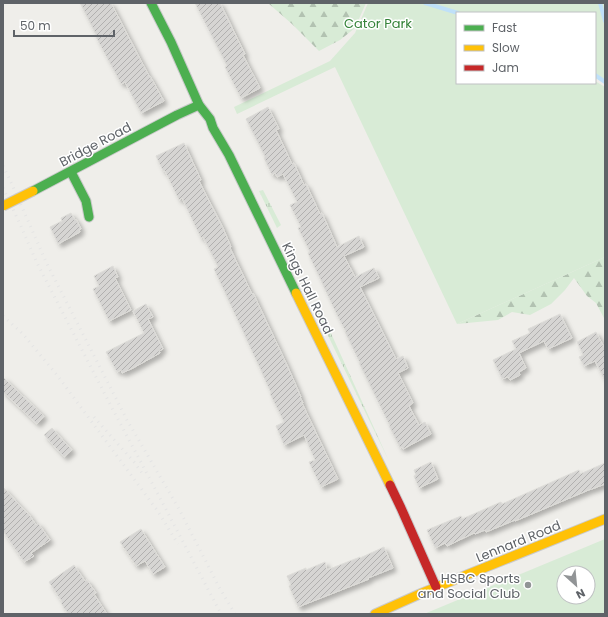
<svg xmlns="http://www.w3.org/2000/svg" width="608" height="617" font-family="Poppins,sans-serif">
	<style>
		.grass { fill: url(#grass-tufts) }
		.forest { fill: url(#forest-firs) }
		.green { fill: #d8ebd6; fill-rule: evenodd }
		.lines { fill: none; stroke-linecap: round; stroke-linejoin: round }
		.stream { stroke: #bfe0f9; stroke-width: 4 }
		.building { fill: url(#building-hatch); stroke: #deddd9; filter: url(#shadow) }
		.fast-casing { stroke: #cacacb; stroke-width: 11 }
		.slow-casing { stroke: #cacacb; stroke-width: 11 }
		.jam-casing { stroke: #cacacb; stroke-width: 11 }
		.fast { stroke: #4caf50; stroke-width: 9 }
		.slow { stroke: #ffc107; stroke-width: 9 }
		.jam { stroke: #c62828; stroke-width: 9 }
		.rail { stroke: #e4e4e4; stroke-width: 3; stroke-dasharray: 1 5; stroke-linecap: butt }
		.slow-bridge-casing { stroke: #cacacb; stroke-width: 11; stroke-linecap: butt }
		.slow-bridge { stroke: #ffc107; stroke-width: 9 }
		.poi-dot { fill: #919496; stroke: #fff; stroke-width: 1.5 }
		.labels { text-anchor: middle; stroke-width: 3; stroke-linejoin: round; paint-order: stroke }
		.park-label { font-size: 13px; fill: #348238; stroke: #fff }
		.street-label { font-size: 13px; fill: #5f6368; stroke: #fff }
		.poi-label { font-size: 13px; fill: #5f6368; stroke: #fff; text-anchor: end }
	</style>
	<defs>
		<pattern id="grass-tufts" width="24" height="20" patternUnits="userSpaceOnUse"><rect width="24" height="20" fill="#d8ebd6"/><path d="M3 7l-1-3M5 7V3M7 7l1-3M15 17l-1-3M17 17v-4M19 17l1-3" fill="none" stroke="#b2c2b1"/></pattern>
		<pattern id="forest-firs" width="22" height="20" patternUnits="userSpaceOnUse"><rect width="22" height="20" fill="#d8ebd6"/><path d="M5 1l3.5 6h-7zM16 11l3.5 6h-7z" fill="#b2c2b1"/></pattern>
		<pattern id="building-hatch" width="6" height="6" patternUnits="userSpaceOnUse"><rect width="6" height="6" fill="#d6d5d3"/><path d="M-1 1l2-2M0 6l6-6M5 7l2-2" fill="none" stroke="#b1b0af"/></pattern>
		<filter id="shadow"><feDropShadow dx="3.5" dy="3.5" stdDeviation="2" flood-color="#0004"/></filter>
	</defs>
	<rect width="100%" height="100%" fill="#efeeea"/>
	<!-- grass -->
	<g class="grass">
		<path d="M263,190L281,225L277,228L259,191Z"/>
		<path d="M320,309L389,461L316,311Z"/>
	</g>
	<!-- forest -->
	<g class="forest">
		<path d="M268,3H366L355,28L340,40L319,51L292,24Z"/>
		<path d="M605,257V320L596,303L587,296L574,278L565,290L551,304L530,315L512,312L498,320L457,324Z"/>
	</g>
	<!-- green -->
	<g class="green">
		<path d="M368,3H605V82L595,78V13H457V83H595V81L605,87V257L457,324L335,67L237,114L234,107L330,61L355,33Z"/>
		<path d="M605,539V614H424ZM564,573H588V597H564Z"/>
	</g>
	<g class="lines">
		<!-- stream -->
		<g class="stream">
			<path d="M425,3L458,13"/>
			<path d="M600,3L605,21"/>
			<path d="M595,75L605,82"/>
		</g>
	</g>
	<!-- building -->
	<g class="building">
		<path d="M80,3H111L149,76H150L164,101L141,113L125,82L121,84L96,37H97Z"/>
		<path d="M195,3H220L245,54L243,55L260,88L241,98L225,67L227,66Z"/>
		<path d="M268,107L279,129L276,130L292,164L294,163L304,185L306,184L320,214L322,213L337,247L359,236L364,247L344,256L355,277L374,268L379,278L360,287L396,359L403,356L408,368L398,373L413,403L409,406L419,425L425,422L431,434L403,449L402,447L400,448L389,426H390L359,363H360L345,332H346L337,315L308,253L310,252L298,228L301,227L290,205L297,202L283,174L277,177L275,173L272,175L264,158L265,157L246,119Z"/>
		<path d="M184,143L201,180L199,181L223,228L231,247L230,248L252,294L253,293L287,365L301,397H300L303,403H302L338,479L321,487L309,462L315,460L304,435L284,445L276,426L284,422L270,394L271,393L257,362L214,269L218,267L203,237L201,238L182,198L179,200L165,171H163L156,156Z"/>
		<path d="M71,213L75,220L76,219L81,229L79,230L80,232L58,244L50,227L62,221L61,218Z"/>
		<path d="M113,266L118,277L115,278L131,310L109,321L93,289L99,286L94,276Z"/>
		<path d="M146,304L153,317L148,319L163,349L159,351L160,353L133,368L122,373L121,370L117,372L106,352L144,333L133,311Z"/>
		<path d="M560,314L572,338L548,349L544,341L519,353L526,368L519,372L520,375L510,380L508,377L502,379L493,360L516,349L512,341L530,333L528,329Z"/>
		<path d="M596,332L605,349V381L595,361L584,366L579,357L583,355L577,342Z"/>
		<path d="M3,377L44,416L37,424L3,392Z"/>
		<path d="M52,428L72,450L64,457L44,435Z"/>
		<path d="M431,462L438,479L419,488L414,476L416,475L414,470Z"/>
		<path d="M605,463V484L592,489H591L515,521V520L486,532L485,530L475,534L474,533L447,546L445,543L435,548L427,530L461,516L462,519L501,502L502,504L579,470L580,474Z"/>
		<path d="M3,487L27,513H28L36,525L38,523L50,540L31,553L34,556L24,562L3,531Z"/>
		<path d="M141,529L165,567L153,574L145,561L136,566L120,542Z"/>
		<path d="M384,547L393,568L368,578L369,579L298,607L289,586L291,585L287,576L306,568V570L325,562L327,570L360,557V558Z"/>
		<path d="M74,565L85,581L87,580L96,593L94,594L107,614H68L61,603L62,602L49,582Z"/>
	</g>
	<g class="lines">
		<defs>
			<g id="fast">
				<path d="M151,3L171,42L199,105L210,119L213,128L229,155L296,293"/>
				<path d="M71,172L86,201L89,217"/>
				<path d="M33,191L177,115L199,105"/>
			</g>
			<g id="slow">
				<path d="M296,293L390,485"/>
				<path d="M375,614L422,593L605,519"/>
			</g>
			<path id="jam" d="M390,485L401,508L436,587"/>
		</defs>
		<!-- fast casing -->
		<use href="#fast" class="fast-casing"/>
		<!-- slow casing -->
		<use href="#slow" class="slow-casing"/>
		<!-- jam casing -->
		<use href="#jam" class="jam-casing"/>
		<!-- fast -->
		<use href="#fast" class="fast"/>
		<!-- slow -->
		<use href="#slow" class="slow"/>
		<!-- jam -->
		<use href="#jam" class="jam"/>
		<!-- rail -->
		<g class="rail">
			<path d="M3,166L10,180L47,264L127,420L179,509L219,587L235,614"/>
			<path d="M3,188L19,222L37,263L112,408L160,498L221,614"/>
			<path d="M3,316L22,333L57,375L157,510L178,544"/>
			<path d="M94,417L134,462L142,473"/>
		</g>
		<defs>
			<path id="slow-bridge" d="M3,206L33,191"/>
		</defs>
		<!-- slow-bridge casing -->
		<use href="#slow-bridge" class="slow-bridge-casing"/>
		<!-- slow-bridge -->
		<use href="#slow-bridge" class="slow-bridge"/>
	</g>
	<!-- markers -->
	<circle class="poi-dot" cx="528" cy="585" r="4"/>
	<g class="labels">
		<!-- park labels -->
		<g class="park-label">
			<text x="378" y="28">Cator Park</text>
		</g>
		<!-- street labels -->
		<g class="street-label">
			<text transform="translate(95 144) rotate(-28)" y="5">Bridge Road</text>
			<text transform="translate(308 288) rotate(64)" y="5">Kings Hall Road</text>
			<text transform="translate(518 541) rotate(-22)" y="5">Lennard Road</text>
		</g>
		<!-- poi labels -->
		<g class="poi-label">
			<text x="520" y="583">HSBC Sports<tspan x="520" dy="15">and Social Club</tspan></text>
		</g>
	</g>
	<!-- border -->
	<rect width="608" height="617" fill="none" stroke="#5f6368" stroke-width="8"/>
	<!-- legend -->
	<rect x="456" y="12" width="140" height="72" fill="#ffffff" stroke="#bfc1c3"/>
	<rect x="464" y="25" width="20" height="6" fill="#4caf50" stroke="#bfc1c3"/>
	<text x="492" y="32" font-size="12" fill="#5f6368">Fast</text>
	<rect x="464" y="45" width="20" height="6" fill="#ffc107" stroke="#bfc1c3"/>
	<text x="492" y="52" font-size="12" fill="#5f6368">Slow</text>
	<rect x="464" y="65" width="20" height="6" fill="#c62828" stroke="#bfc1c3"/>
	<text x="492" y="72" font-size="12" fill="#5f6368">Jam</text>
	<!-- north arrow -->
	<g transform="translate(576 585) rotate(153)"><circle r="19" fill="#ffffff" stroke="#bfc1c3"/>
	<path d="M0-3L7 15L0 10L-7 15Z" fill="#919496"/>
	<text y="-6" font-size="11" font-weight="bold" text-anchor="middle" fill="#5f6368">N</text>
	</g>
	<!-- scale -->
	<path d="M14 30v6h100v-6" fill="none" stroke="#5f6368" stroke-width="2"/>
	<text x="20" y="30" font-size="12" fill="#5f6368" stroke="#ffffff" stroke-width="3" paint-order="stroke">50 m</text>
</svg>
